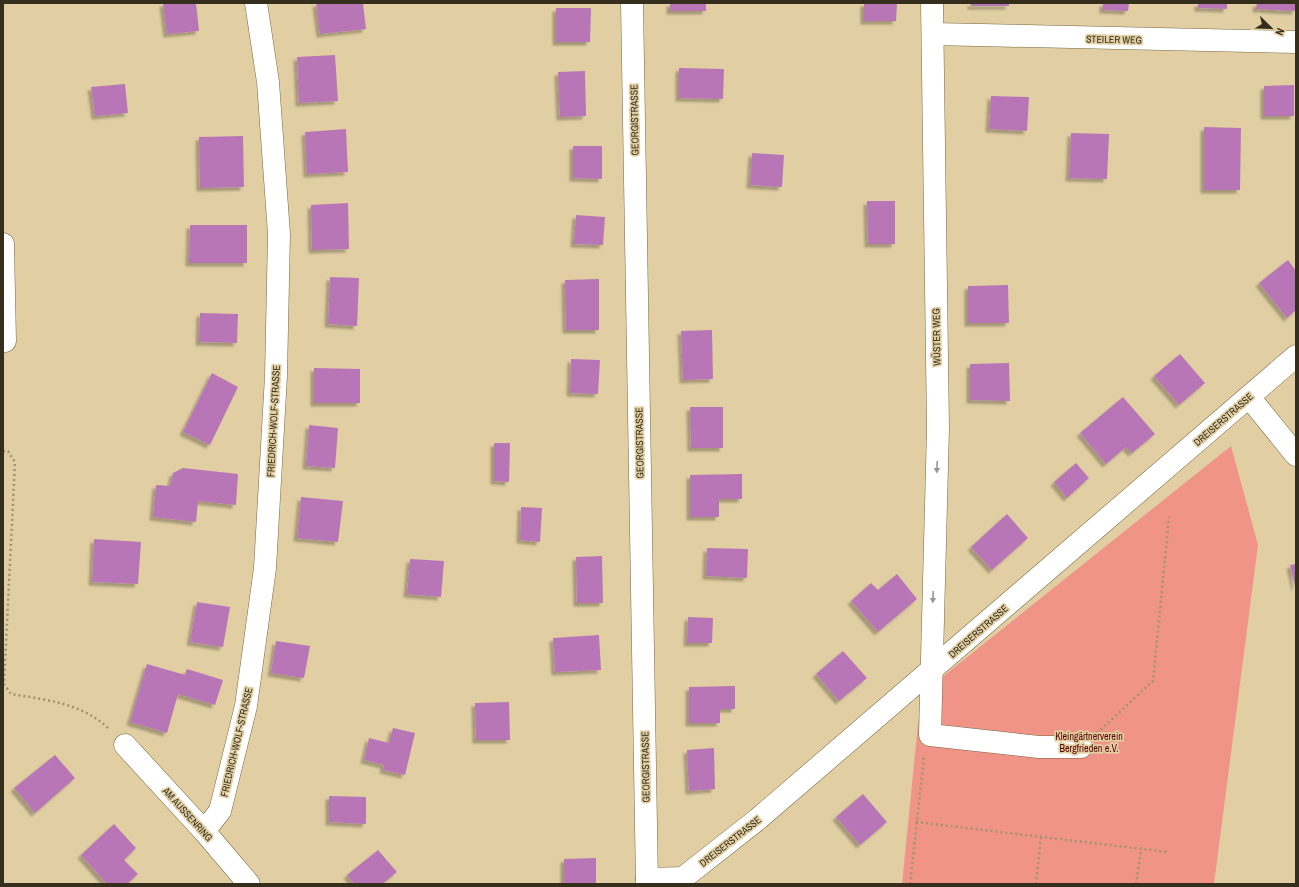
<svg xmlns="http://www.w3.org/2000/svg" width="1299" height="887" font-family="'Archivo Narrow',sans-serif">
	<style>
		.green { fill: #f19488 }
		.building { fill: #b976b7; filter: url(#shadow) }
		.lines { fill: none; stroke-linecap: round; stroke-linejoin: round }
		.minor-casing { stroke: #77673f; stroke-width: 23 }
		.path { stroke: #a19371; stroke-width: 2.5; stroke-dasharray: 2 3; stroke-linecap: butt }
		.minor { stroke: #fff; stroke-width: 22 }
		.oneway { fill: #9a968e }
		.labels { text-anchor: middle; stroke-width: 3.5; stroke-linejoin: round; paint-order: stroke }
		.street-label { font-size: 10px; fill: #352e1d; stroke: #e1cfa3 }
		.park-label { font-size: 10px; fill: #5a0002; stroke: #e1cfa3 }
	</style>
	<defs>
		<filter id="shadow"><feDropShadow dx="-3.5" dy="3.5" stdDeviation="1" flood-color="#0004"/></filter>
	</defs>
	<rect width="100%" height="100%" fill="#e1cfa3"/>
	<!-- green -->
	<path class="green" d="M1231,446L1258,545L1214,884H902L921,694Z"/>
	<!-- building -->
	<g class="building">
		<path d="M163,3H196L199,31L167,34Z"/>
		<path d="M316,3H363L366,29L320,34Z"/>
		<rect x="670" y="3" width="36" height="8"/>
		<path d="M864,3H897L896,21H864Z"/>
		<rect x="971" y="3" width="38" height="3"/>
		<path d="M1103,3H1129L1128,11L1103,10Z"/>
		<path d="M1198,3H1227V9L1198,8Z"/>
		<path d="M1257,3H1296V11L1256,9Z"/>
		<path d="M556,8H591L590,42H556Z"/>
		<path d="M335,55L338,101L299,103L297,57Z"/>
		<path d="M679,68L724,69L723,99L679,98Z"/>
		<path d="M585,71L586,116L560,117L558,72Z"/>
		<path d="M125,84L128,113L95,116L91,87Z"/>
		<path d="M1294,85V116H1264V86Z"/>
		<path d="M991,96L1029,97L1027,131L989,129Z"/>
		<path d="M1204,127L1241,128L1240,190H1204Z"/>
		<path d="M346,129L348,172L307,174L305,132Z"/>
		<path d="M1071,133L1109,134L1107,179L1069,178Z"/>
		<path d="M243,136L244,187L200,188L199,137Z"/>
		<path d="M573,146H602V179L573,178Z"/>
		<path d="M752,153L784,155L782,187L750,185Z"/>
		<path d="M867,201H895V244H868Z"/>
		<path d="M348,203L349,249L312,250L311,205Z"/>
		<path d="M576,215L605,217L603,245L574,244Z"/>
		<path d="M190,225H247V263H189Z"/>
		<path d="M1288,260L1296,271V310L1287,318L1259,283Z"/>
		<path d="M330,277L359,278L357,326L328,324Z"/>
		<path d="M599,279V330H566L565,280Z"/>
		<path d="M1008,285L1009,323H968V286Z"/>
		<path d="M200,313L238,314L237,343L199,342Z"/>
		<path d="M712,330L713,379L683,380L681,331Z"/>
		<path d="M1180,354L1205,383L1179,405L1154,376Z"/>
		<path d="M571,359L600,360L598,394L570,393Z"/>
		<path d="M1009,363L1010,401L970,400V364Z"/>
		<path d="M314,368L360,369V403H314Z"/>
		<path d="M212,373L238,387L210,445L183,432Z"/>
		<path d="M1123,397L1155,434L1132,453L1126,447L1106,464L1080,433Z"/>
		<path d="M690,407H723V448H691Z"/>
		<path d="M309,425L338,428L335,468L306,466Z"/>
		<path d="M494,443H510L509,482L494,481Z"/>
		<path d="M1076,463L1089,478L1067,498L1054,482Z"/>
		<path d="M183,468L238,474L236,505L198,501L196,522L153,517L156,485L170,486L173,473Z"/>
		<path d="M742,474V499H719V517H690V475Z"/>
		<path d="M301,497L343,501L338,542L297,538Z"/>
		<path d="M521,507L542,508L540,542L520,540Z"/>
		<path d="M1007,514L1028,538L992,570L971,547Z"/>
		<path d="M94,539L141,542L138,584L92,582Z"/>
		<path d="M707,548L748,549L747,578L706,576Z"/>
		<path d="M602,556L603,603H577L576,557Z"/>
		<path d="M410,559L444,561L441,597L407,594Z"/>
		<path d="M1296,564V587H1295L1290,565Z"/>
		<path d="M897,574L917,599L878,632L851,601L871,583L878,590Z"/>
		<path d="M197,602L230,607L223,647L190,642Z"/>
		<path d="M688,617L713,618L712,643H687Z"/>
		<path d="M599,635L601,670L555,672L553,638Z"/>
		<path d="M276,641L310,646L304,678L271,673Z"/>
		<path d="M843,651L867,678L839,701L816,674Z"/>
		<path d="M147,664L185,675L187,669L223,680L215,705L178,694L167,733L130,722Z"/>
		<path d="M735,686V709H720V723H689V687Z"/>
		<path d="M509,702L510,740H476L475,703Z"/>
		<path d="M393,728L415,733L405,775L383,770L384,765L364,760L369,738L389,743Z"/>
		<path d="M714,748L715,789L689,791L687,750Z"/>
		<path d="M55,755L75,778L35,813L14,788Z"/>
		<path d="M863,794L887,822L860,845L836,817Z"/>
		<path d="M329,796L366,797V824L329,822Z"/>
		<path d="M114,824L136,848L124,860L138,874L127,884H107L81,855Z"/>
		<path d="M378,850L397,872L382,884H354L347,875Z"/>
		<path d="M596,858V884H564V859Z"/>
	</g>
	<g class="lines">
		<defs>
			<g id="minor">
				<path d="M632,3L647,884"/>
				<path d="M932,3L938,428L930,735L1039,747H1081"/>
				<path d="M933,34L1296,42"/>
				<path d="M3,244L5,341"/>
				<path d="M1249,397L1296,455"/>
				<path d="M125,745L204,831L249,884"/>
				<path d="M204,831L220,811L246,706L265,568L276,376L279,234L268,82L256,3"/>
				<path d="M647,879L683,878L758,819L1296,356"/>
			</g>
		</defs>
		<!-- minor casing -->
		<use href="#minor" class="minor-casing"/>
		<!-- path -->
		<g class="path">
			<path d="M3,451H8L15,462L4,684L11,694C47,700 82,703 109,729"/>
			<path d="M1097,733L1153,681L1169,517"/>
			<path d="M916,822L1168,852"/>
			<path d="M910,884L924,757"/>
			<path d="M1036,884L1041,837"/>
			<path d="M1136,884L1141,849"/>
		</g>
		<!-- minor -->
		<use href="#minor" class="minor"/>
	</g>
	<!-- one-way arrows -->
	<defs><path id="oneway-solid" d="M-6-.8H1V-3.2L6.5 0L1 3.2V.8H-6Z"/></defs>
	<g class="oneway">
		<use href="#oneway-solid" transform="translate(937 467) rotate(92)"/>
		<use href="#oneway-solid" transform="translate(933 597) rotate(92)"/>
	</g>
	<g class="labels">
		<!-- street labels -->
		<g class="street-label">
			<text transform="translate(1114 39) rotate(1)" y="4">STEILER WEG</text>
			<text transform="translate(634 120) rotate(-91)" y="4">GEORGISTRASSE</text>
			<text transform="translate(936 337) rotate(-91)" y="4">WÜSTER WEG</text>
			<text transform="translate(1223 419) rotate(-41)" y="4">DREISERSTRASSE</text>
			<text transform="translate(273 421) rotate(-87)" y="4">FRIEDRICH-WOLF-STRASSE</text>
			<text transform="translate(639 443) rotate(-91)" y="4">GEORGISTRASSE</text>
			<text transform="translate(978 631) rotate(-41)" y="4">DREISERSTRASSE</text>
			<text transform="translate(236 742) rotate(-77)" y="4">FRIEDRICH-WOLF-STRASSE</text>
			<text transform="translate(645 767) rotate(-91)" y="4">GEORGISTRASSE</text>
			<text transform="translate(188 814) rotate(48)" y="4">AM AUSSENRING</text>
			<text transform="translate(730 841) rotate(-38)" y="4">DREISERSTRASSE</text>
		</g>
		<!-- park labels -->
		<g class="park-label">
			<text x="1089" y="740">Kleingärtnerverein<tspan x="1089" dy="12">Bergfrieden e.V.</tspan></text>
		</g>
	</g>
	<!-- border -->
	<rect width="1299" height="887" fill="none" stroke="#352e1d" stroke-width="8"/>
	<!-- north arrow -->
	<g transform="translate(1271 28) rotate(113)" stroke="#e1cfa3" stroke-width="3" paint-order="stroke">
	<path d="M0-3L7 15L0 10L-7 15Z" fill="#352e1d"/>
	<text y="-6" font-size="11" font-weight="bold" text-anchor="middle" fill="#352e1d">N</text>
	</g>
</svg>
